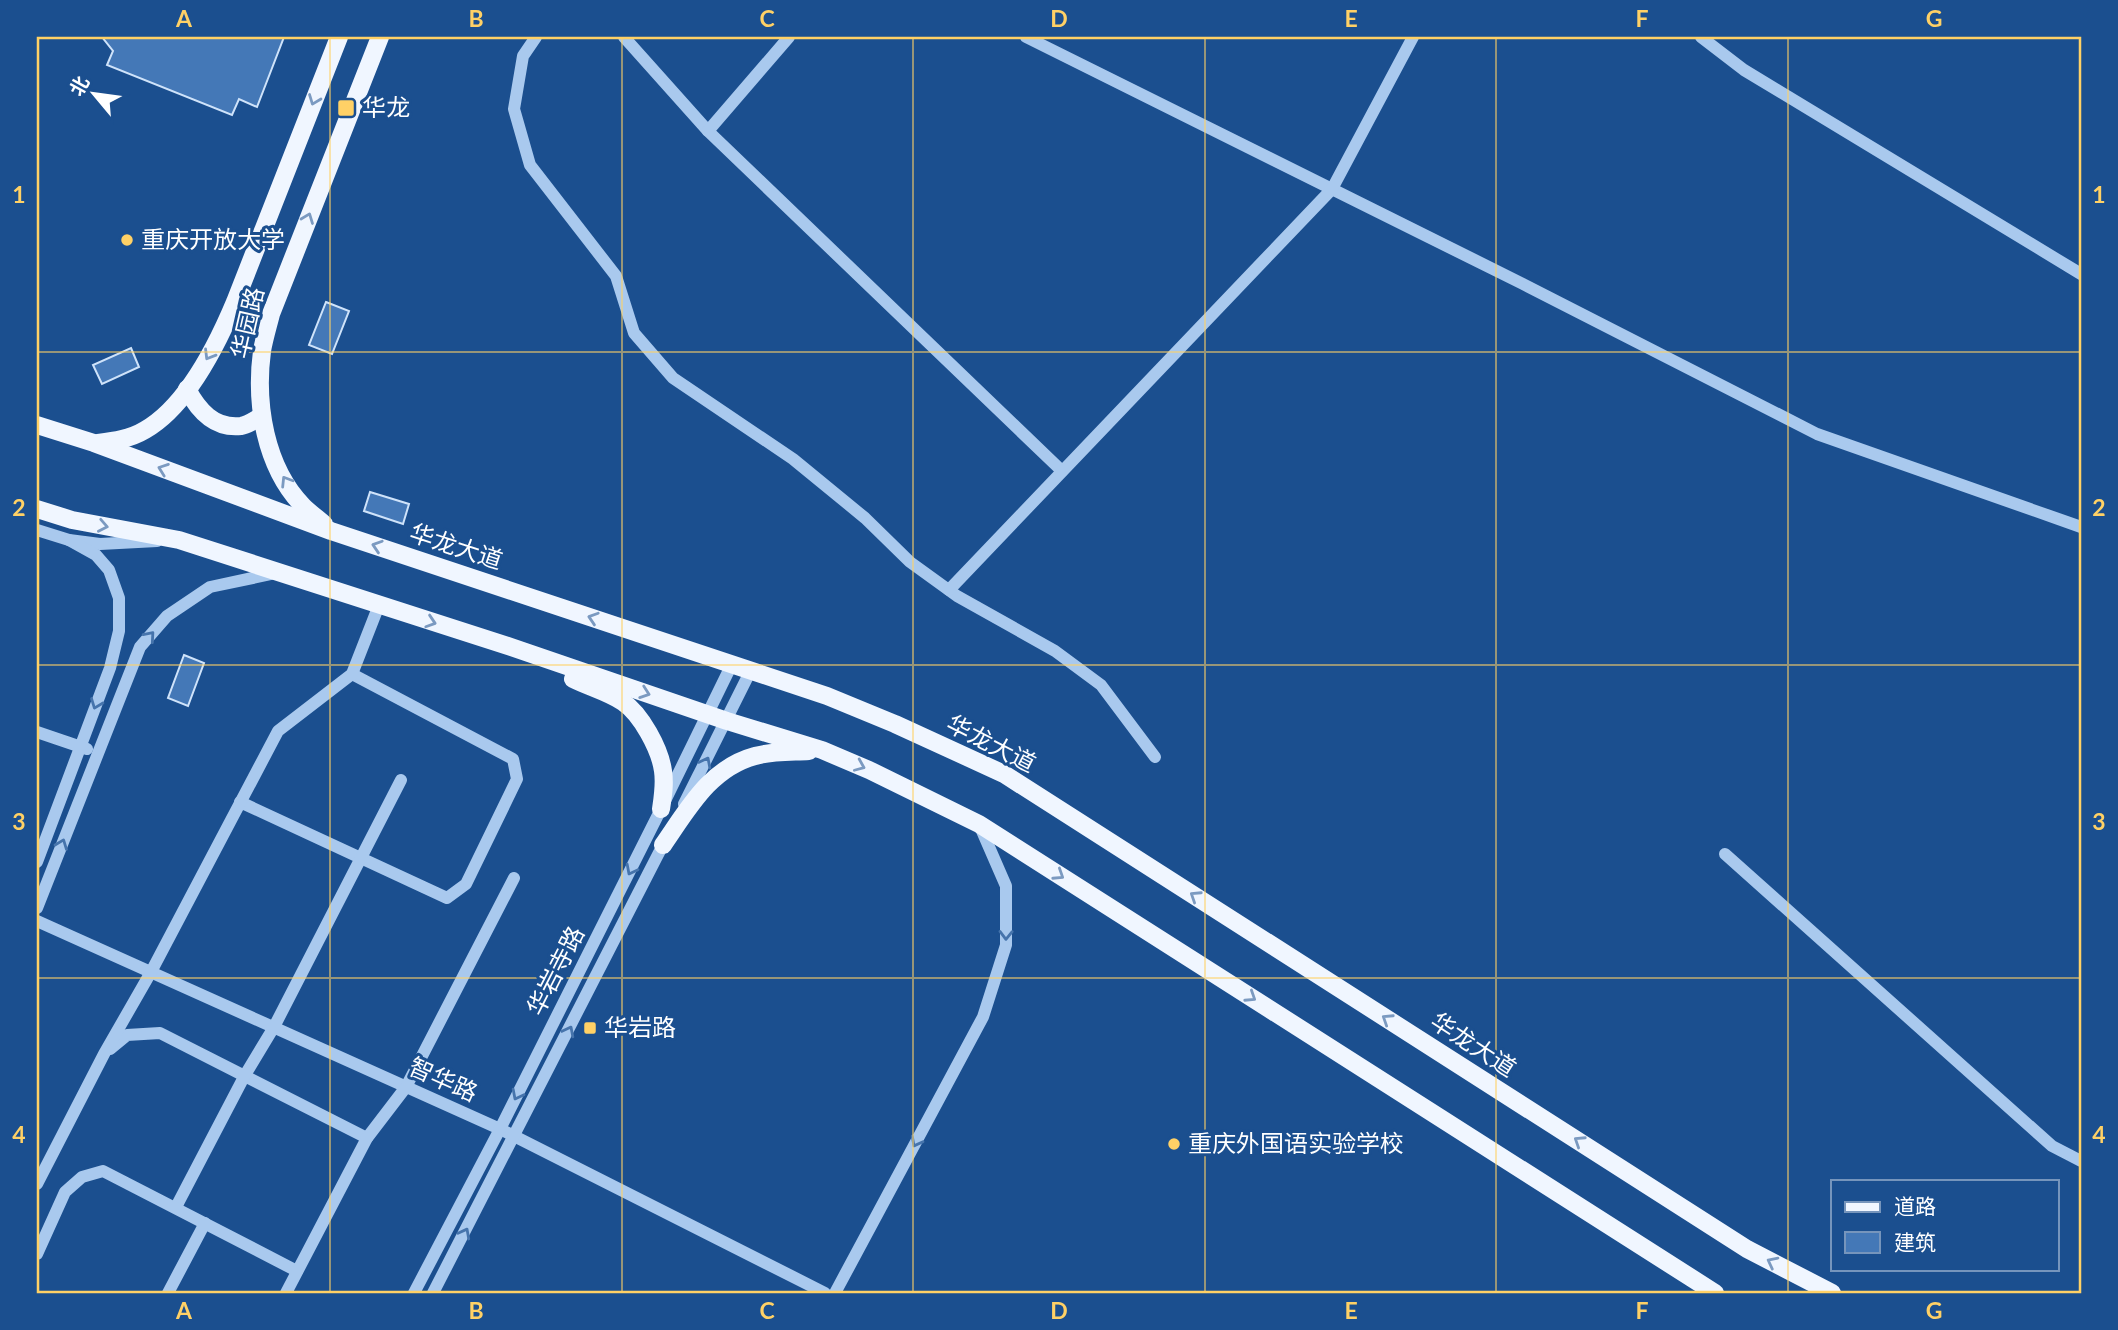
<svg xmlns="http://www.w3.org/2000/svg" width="2118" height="1330" font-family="Lato,'Noto Sans SC',sans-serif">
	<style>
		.building { fill: #4478b7; stroke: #cfe3fa; stroke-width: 2 }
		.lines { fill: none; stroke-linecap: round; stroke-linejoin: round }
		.minor { stroke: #a9c9ee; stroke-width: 12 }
		.major { stroke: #f0f6ff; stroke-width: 18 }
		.oneway { stroke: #7b9ac1 }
		.oneway2 { stroke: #4674ac }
		.grid { fill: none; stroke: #ffd166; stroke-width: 2; stroke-opacity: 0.55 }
		.poi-dot { fill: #ffd166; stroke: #1b4f8f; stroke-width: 2.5 }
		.labels { text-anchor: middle; stroke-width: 6; stroke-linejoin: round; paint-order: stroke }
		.poi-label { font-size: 24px; fill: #fff; stroke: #1b4f8f; text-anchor: start }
		.street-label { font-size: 24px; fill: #fff; stroke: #1b4f8f }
		.neatline { fill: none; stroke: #ffd166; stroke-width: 2.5 }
		.grid-label { font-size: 23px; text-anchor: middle; font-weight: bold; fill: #ffd166 }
	</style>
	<rect width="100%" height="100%" fill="#1b4f8f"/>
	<!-- building -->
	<g class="building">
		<path d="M102,37H284L257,107L239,99L232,115L107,65L113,51Z"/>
		<path d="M326,302L349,311L332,354L309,345Z"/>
		<path d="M131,348L139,367L102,384L93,365Z"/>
		<path d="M370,492L409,504L403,524L364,511Z"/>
		<path d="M184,655L204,663L188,706L168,698Z"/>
	</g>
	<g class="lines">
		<!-- minor -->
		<g class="minor">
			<path d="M536,37L523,56L514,109L530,165L616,276L634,333L673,378L793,459L865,518L910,562L957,596L1055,651L1101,685L1155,757"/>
			<path d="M624,37L708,131L1062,471"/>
			<path d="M1026,37L1523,284L1817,434L2081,527"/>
			<path d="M1701,37L1744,70L2081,274"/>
			<path d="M708,131L789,37"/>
			<path d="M37,530L69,540L100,544L157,541"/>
			<path d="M949,590L1332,189L1413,37"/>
			<path d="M37,732L87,749"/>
			<path d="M240,802L447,898L466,884L517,779L513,759L352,674"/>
			<path d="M684,804L751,670"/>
			<path d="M1725,854L2052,1146L2081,1161"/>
			<path d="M37,862L110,668L119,631V598L109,570L96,555L69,540"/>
			<path d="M37,908L140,647L167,616L210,587L276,573"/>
			<path d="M37,921L500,1129L825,1293"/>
			<path d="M110,1049L127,1035L160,1033L367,1138"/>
			<path d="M37,1184L104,1054L151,972L278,731L352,674L379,605"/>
			<path d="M176,1207L245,1075L274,1027L401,780"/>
			<path d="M37,1254L65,1192L82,1177L103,1171L297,1271"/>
			<path d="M168,1293L205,1223"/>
			<path d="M286,1293L367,1138L406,1087L514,878"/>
			<path d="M414,1293L500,1129L661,809L732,664"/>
			<path d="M433,1293L666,839"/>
			<path d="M835,1293L983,1017L1006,945V886L979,824"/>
		</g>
		<!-- major -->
		<g class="major">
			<path d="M187,389C198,410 214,429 241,426C248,425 256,419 262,416"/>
			<path d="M37,425L94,443L331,531L827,696L895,724L1004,774L1747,1249L1832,1293"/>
			<path d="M98,443C114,441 130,439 145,430C187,406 217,345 235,302L339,37"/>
			<path d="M37,509L72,520L179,540L511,647L727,721L822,750L869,770L979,824L1715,1293"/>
			<path d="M324,524C317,518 309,512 303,506C265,467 255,404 262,351C264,339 268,326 271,314L380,37"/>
			<path d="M573,679C589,687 608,692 623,702C641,714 660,749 663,771C665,784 663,796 661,809"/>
			<path d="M663,845C688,809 710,768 755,756C772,751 791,752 809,751"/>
		</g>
	</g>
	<!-- one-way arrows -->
	<defs><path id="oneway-chevron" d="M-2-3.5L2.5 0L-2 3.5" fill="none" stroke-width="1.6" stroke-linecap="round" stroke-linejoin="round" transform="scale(1.75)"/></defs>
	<g class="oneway">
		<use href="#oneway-chevron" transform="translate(314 100) rotate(111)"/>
		<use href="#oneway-chevron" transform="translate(308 218) rotate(-69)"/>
		<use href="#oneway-chevron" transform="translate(209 355) rotate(121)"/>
		<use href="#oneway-chevron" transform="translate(163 469) rotate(-160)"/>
		<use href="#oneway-chevron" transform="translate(286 481) rotate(-122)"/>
		<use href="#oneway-chevron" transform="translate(103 526) rotate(11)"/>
		<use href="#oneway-chevron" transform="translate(377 546) rotate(-162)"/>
		<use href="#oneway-chevron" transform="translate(593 618) rotate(-162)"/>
		<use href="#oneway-chevron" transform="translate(431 622) rotate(18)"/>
		<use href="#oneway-chevron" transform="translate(645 693) rotate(19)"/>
		<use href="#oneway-chevron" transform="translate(860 766) rotate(23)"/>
		<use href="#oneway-chevron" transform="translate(1059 875) rotate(33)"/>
		<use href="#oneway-chevron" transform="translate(1195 896) rotate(-147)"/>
		<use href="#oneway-chevron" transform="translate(1251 997) rotate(33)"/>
		<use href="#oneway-chevron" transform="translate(1387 1019) rotate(-147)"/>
		<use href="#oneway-chevron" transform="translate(1579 1141) rotate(-147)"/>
		<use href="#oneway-chevron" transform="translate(1772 1262) rotate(-153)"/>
	</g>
	<g class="oneway2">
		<use href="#oneway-chevron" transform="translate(150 636) rotate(-49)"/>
		<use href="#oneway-chevron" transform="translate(96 704) rotate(111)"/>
		<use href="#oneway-chevron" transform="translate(706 762) rotate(-63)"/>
		<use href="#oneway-chevron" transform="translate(62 844) rotate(-69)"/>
		<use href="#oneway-chevron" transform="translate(631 870) rotate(117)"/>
		<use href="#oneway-chevron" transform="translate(1006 935) rotate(91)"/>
		<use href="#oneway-chevron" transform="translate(569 1031) rotate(-63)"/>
		<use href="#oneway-chevron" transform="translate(517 1095) rotate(117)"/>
		<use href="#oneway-chevron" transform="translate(916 1142) rotate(118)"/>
		<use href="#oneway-chevron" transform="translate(465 1233) rotate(-62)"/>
	</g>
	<!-- grid -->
	<path class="grid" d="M330,37V1293M622,37V1293M913,37V1293M1205,37V1293M1496,37V1293M1788,37V1293M37,352H2081M37,665H2081M37,978H2081"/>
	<!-- markers -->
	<g class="poi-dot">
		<rect x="337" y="99" width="18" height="18" rx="3.5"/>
		<circle cx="127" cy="240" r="7"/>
		<rect x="583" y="1021" width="14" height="14" rx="3.5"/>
		<circle cx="1174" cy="1144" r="7"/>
	</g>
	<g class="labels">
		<!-- poi labels -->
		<g class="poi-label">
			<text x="362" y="116">华龙</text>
			<text x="141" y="248">重庆开放大学</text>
			<text x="604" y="1036">华岩路</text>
			<text x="1188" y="1152">重庆外国语实验学校</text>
		</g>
		<!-- street labels -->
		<g class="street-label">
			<text transform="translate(248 323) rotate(-77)" y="8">华园路</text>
			<text transform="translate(456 547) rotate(18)" y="8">华龙大道</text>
			<text transform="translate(991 744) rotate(27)" y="8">华龙大道</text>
			<text transform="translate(556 971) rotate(-63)" y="8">华岩寺路</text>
			<text transform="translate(1473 1045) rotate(33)" y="8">华龙大道</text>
			<text transform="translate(443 1080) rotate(24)" y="8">智华路</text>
		</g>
	</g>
	<!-- border -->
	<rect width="2118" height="1330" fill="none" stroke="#1b4f8f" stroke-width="77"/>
	<!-- legend -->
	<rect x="1831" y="1180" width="228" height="91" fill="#1b4f8f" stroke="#7695bc" stroke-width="2"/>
	<rect x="1845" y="1202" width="35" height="10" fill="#f0f6ff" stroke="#7695bc" stroke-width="2"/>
	<text x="1894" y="1214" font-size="21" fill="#ffffff">道路</text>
	<rect x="1845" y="1232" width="35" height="21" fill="#4478b7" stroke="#7695bc" stroke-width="2"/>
	<text x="1894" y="1250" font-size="21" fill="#ffffff">建筑</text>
	<!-- north arrow -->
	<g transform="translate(94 94) rotate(299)" stroke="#1b4f8f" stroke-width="5" paint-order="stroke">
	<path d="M0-5L12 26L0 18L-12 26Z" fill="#ffffff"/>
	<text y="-10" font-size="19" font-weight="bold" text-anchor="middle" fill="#ffffff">北</text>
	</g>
	<rect x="38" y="38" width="2042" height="1254" class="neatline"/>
	<g class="grid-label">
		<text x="184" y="27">A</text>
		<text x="476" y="27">B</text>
		<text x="767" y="27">C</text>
		<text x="1059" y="27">D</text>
		<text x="1351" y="27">E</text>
		<text x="1642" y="27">F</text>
		<text x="1934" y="27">G</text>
		<text x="19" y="203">1</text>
		<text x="2099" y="203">1</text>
		<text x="19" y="516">2</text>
		<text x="2099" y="516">2</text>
		<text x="19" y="830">3</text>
		<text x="2099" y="830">3</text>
		<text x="19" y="1143">4</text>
		<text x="2099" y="1143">4</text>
		<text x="184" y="1319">A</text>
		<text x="476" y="1319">B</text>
		<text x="767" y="1319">C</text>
		<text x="1059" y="1319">D</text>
		<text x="1351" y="1319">E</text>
		<text x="1642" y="1319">F</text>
		<text x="1934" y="1319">G</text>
	</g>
</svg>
